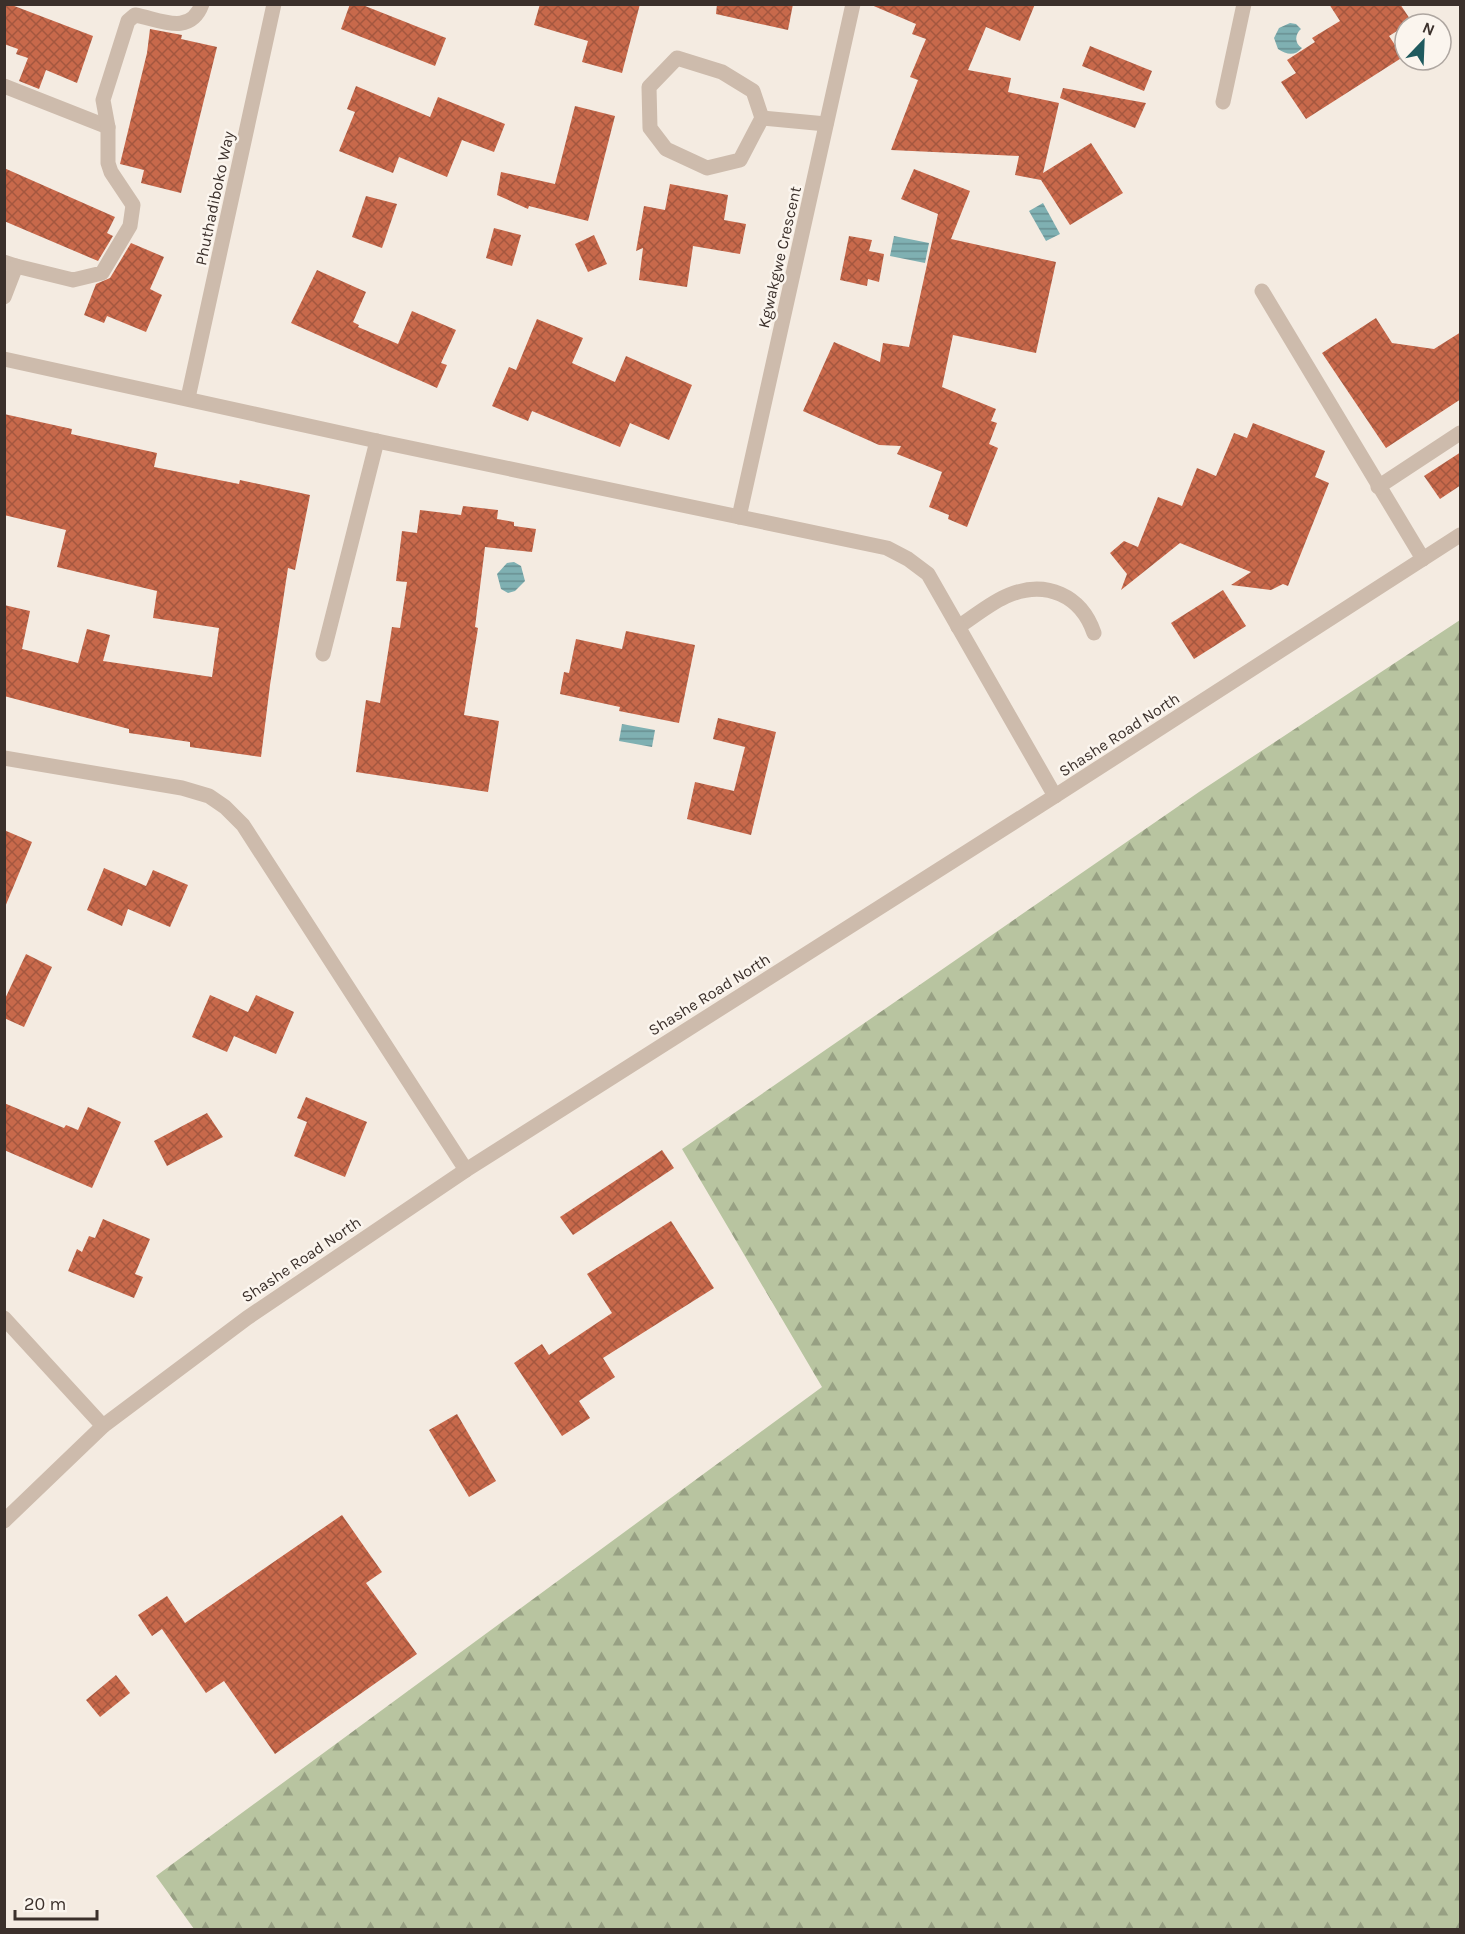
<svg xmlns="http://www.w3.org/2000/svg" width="1465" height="1934" font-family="Karla,sans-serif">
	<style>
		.forest { fill: url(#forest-firs) }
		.water { fill: url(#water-rules) }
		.building { fill: url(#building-cross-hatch) }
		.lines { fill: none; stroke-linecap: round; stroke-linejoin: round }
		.service { stroke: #cdbbac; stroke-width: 15 }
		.minor { stroke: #cdbbac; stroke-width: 15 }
		.labels { text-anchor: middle; stroke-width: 5; stroke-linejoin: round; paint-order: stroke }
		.street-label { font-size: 16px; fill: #3b302b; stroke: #fbf5ee }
	</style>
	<defs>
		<pattern id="forest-firs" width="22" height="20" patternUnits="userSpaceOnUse" patternTransform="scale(1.5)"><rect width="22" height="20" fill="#b8c4a0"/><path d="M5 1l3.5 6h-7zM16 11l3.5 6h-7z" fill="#97a083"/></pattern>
		<pattern id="water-rules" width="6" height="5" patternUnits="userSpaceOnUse" patternTransform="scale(1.5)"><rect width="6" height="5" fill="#7fb0b2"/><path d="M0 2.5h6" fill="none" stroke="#699091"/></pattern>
		<pattern id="building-cross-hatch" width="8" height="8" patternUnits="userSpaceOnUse" patternTransform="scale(1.5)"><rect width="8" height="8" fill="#c8694b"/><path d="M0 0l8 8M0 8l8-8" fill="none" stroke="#a4573f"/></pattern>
	</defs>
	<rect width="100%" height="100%" fill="#f4ebe1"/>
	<!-- forest -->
	<path class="forest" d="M1460,620V1929H194L156,1876L822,1387L682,1149L1199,792Z"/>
	<!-- water -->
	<g class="water">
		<path d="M1290,23L1296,24L1301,29C1295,34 1294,43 1302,48C1295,56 1287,55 1278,49L1274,38L1279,28Z"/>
		<path d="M1043,203L1060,234L1046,241L1029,211Z"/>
		<path d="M894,236L929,243L925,263L890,256Z"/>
		<path d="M514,562L521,566L525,581L515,591L508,593L501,589L497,574L507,563Z"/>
		<path d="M622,724L655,730L652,747L619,741Z"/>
	</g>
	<!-- building -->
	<g class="building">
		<path d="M4,4H9L93,36L77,83L46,70L39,89L19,81L28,58L16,54L18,49L4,44Z"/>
		<path d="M350,4H360L446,38L435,66L341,29Z"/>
		<path d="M540,4H640L622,73L582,62L588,41L534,25Z"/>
		<path d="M717,4H793L788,30L716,14Z"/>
		<path d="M869,4H1035L1020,41L986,27L968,70L1011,78L1008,92L1059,103L1043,173L1091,143L1123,193L1070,225L1041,180L1015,175L1019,156L891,150L918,80L910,77L926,39L912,34L916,24Z"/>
		<path d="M1329,4H1400L1412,22L1405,24V26L1389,36L1403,57L1306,119L1281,82L1296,73L1287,60L1315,42L1312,38L1340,21Z"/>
		<path d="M150,29L182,35L181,39L217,47L181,193L141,183L144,170L120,164L147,53Z"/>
		<path d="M1090,46L1152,71L1144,91L1082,66Z"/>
		<path d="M356,86L430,117L438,97L505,124L494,152L462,140L447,177L399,157L393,173L339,151L355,112L347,109Z"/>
		<path d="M1063,88L1146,103L1135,128L1060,98Z"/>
		<path d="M575,106L615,116L588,221L529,206L528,209L497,195L501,172L555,184Z"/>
		<path d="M4,168L115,217L107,233L113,236L98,261L4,221Z"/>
		<path d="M914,169L970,191L951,239L1056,262L1036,353L953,335L942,387L996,409L991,421L997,423L989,444L998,448L967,527L948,519L949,515L929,507L942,472L897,454L901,446L879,445L803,411L834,342L880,362L883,343L909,347L938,214L901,199Z"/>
		<path d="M670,184L728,195L724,220L746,224L740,254L693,246L687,287L639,280L643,248L636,251L644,206L665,210Z"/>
		<path d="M366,196L397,204L382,248L352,237Z"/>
		<path d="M494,228L521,235L512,266L486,258Z"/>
		<path d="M594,235L607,264L588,272L575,244Z"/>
		<path d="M849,236L872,240L869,251L884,254L879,282L868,279L867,286L840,280Z"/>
		<path d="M131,243L164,257L150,289L162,295L146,332L107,316L104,323L84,315L96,284L110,278Z"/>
		<path d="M317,270L366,292L353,322L359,325L358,327L398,344L412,311L456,330L441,363L447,365L437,388L291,323Z"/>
		<path d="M1376,318L1392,343L1434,349L1461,332V399L1386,448L1322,353Z"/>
		<path d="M537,319L583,338L572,363L615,382L626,356L692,385L669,440L630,423L620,447L532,411L528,421L492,406L509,367L516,370Z"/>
		<path d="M4,414L72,429L71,434L157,453L154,467L239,484L240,480L310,495L295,570L288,568L270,685L261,757L190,747V742L129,733V729L4,696V605L30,611L22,649L78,663L87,629L110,635L103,661L212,677L219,628L153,618L157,591L57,567L66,530L4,515Z"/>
		<path d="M1253,423L1325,451L1315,477L1329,483L1288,586L1283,584L1271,590L1231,585L1251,572L1180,543L1121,590L1127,574L1110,553L1124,541L1138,547L1158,497L1182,506L1197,468L1216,476L1234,433L1247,438Z"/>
		<path d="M1461,452V485L1440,499L1424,476Z"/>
		<path d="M463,506L498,510L497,519L514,522V526L536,529L532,552L485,547L475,627L478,628L464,715L499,721L488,792L356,772L366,700L380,703L392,627L400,628L407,582L396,581L402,531L417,533L420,510L461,515Z"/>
		<path d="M1223,590L1246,626L1194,659L1171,623Z"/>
		<path d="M626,631L695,645L679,723L619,711L620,707L560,694L564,672L569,673L576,639L622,649Z"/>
		<path d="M718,718L776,732L751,835L687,819L695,782L734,791L745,747L713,739Z"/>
		<path d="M4,830L32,842L5,907H4Z"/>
		<path d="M104,868L146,886L153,870L188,885L170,927L128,909L122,926L87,910Z"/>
		<path d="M26,954L52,967L24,1027L4,1018V1001Z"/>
		<path d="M210,995L248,1012L256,995L294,1012L276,1054L234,1036L227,1052L192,1037Z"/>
		<path d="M306,1097L367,1122L345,1177L294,1156L307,1122L297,1118Z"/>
		<path d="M4,1103L64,1128L66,1125L78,1130L88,1107L121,1122L92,1188L4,1150Z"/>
		<path d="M207,1113L223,1137L167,1166L154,1141Z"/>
		<path d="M662,1150L674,1168L573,1235L560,1217Z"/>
		<path d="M103,1219L150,1239L135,1274L143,1277L134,1298L68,1271L77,1249L82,1252L89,1236L95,1238Z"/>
		<path d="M671,1221L714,1288L603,1358L615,1377L579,1401L590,1418L562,1436L514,1363L542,1344L549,1355L612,1313L587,1274Z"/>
		<path d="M457,1414L496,1481L469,1497L429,1430Z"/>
		<path d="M342,1515L382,1572L366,1583L417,1654L275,1754L224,1681L206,1693L162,1629L152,1636L138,1615L167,1596L185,1623Z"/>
		<path d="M116,1675L130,1693L100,1717L86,1700Z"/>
	</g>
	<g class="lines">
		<!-- service -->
		<g class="service">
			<path d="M677,58L722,72L753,91L762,118L740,160L707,168L666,149L650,128L649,87Z"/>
			<path d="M762,118L826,124"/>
			<path d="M1262,291L1423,559"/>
			<path d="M1378,487L1460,433"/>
			<path d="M958,627C974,617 991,602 1009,595C1046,580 1081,595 1094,633"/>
		</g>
		<!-- minor -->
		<g class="minor">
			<path d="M4,86L108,127"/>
			<path d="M1223,102L1244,4"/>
			<path d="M4,262L16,266L73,280L102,273L130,226L133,205L111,172L108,163V127L103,100L128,21L135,15C159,19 190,37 202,4"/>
			<path d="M4,297L16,266"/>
			<path d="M4,359L377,441L887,548L908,559L928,574L1055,796"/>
			<path d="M188,398L274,4"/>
			<path d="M739,517L853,4"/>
			<path d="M323,654L377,441"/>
			<path d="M4,758L182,788L209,796L225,807L243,825L466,1170"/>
			<path d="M4,1318L103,1426"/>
			<path d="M4,1521L103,1426L247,1318L466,1170L1055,796L1460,535"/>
		</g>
	</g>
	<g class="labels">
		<!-- street labels -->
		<g class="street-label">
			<text transform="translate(214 198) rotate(-78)" y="6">Phuthadiboko Way</text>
			<text transform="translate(779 257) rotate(-77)" y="6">Kgwakgwe Crescent</text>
			<text transform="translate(1119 734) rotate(-33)" y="6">Shashe Road North</text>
			<text transform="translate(709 994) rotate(-32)" y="6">Shashe Road North</text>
			<text transform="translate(301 1259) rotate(-34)" y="6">Shashe Road North</text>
		</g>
	</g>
	<!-- border -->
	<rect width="1465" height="1934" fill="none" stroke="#3b302b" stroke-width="12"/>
	<!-- north arrow -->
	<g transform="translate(1423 42) rotate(23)"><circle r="28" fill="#fbf5ee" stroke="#aea6a0" stroke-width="1.5"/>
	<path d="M0-4.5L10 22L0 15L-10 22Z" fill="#1f5a5e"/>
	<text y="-9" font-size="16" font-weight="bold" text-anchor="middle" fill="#3b302b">N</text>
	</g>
	<!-- scale -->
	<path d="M15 1910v9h82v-9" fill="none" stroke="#3b302b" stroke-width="3"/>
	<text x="24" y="1910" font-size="18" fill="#3b302b" stroke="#fbf5ee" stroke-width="4.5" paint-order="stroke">20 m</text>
</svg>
